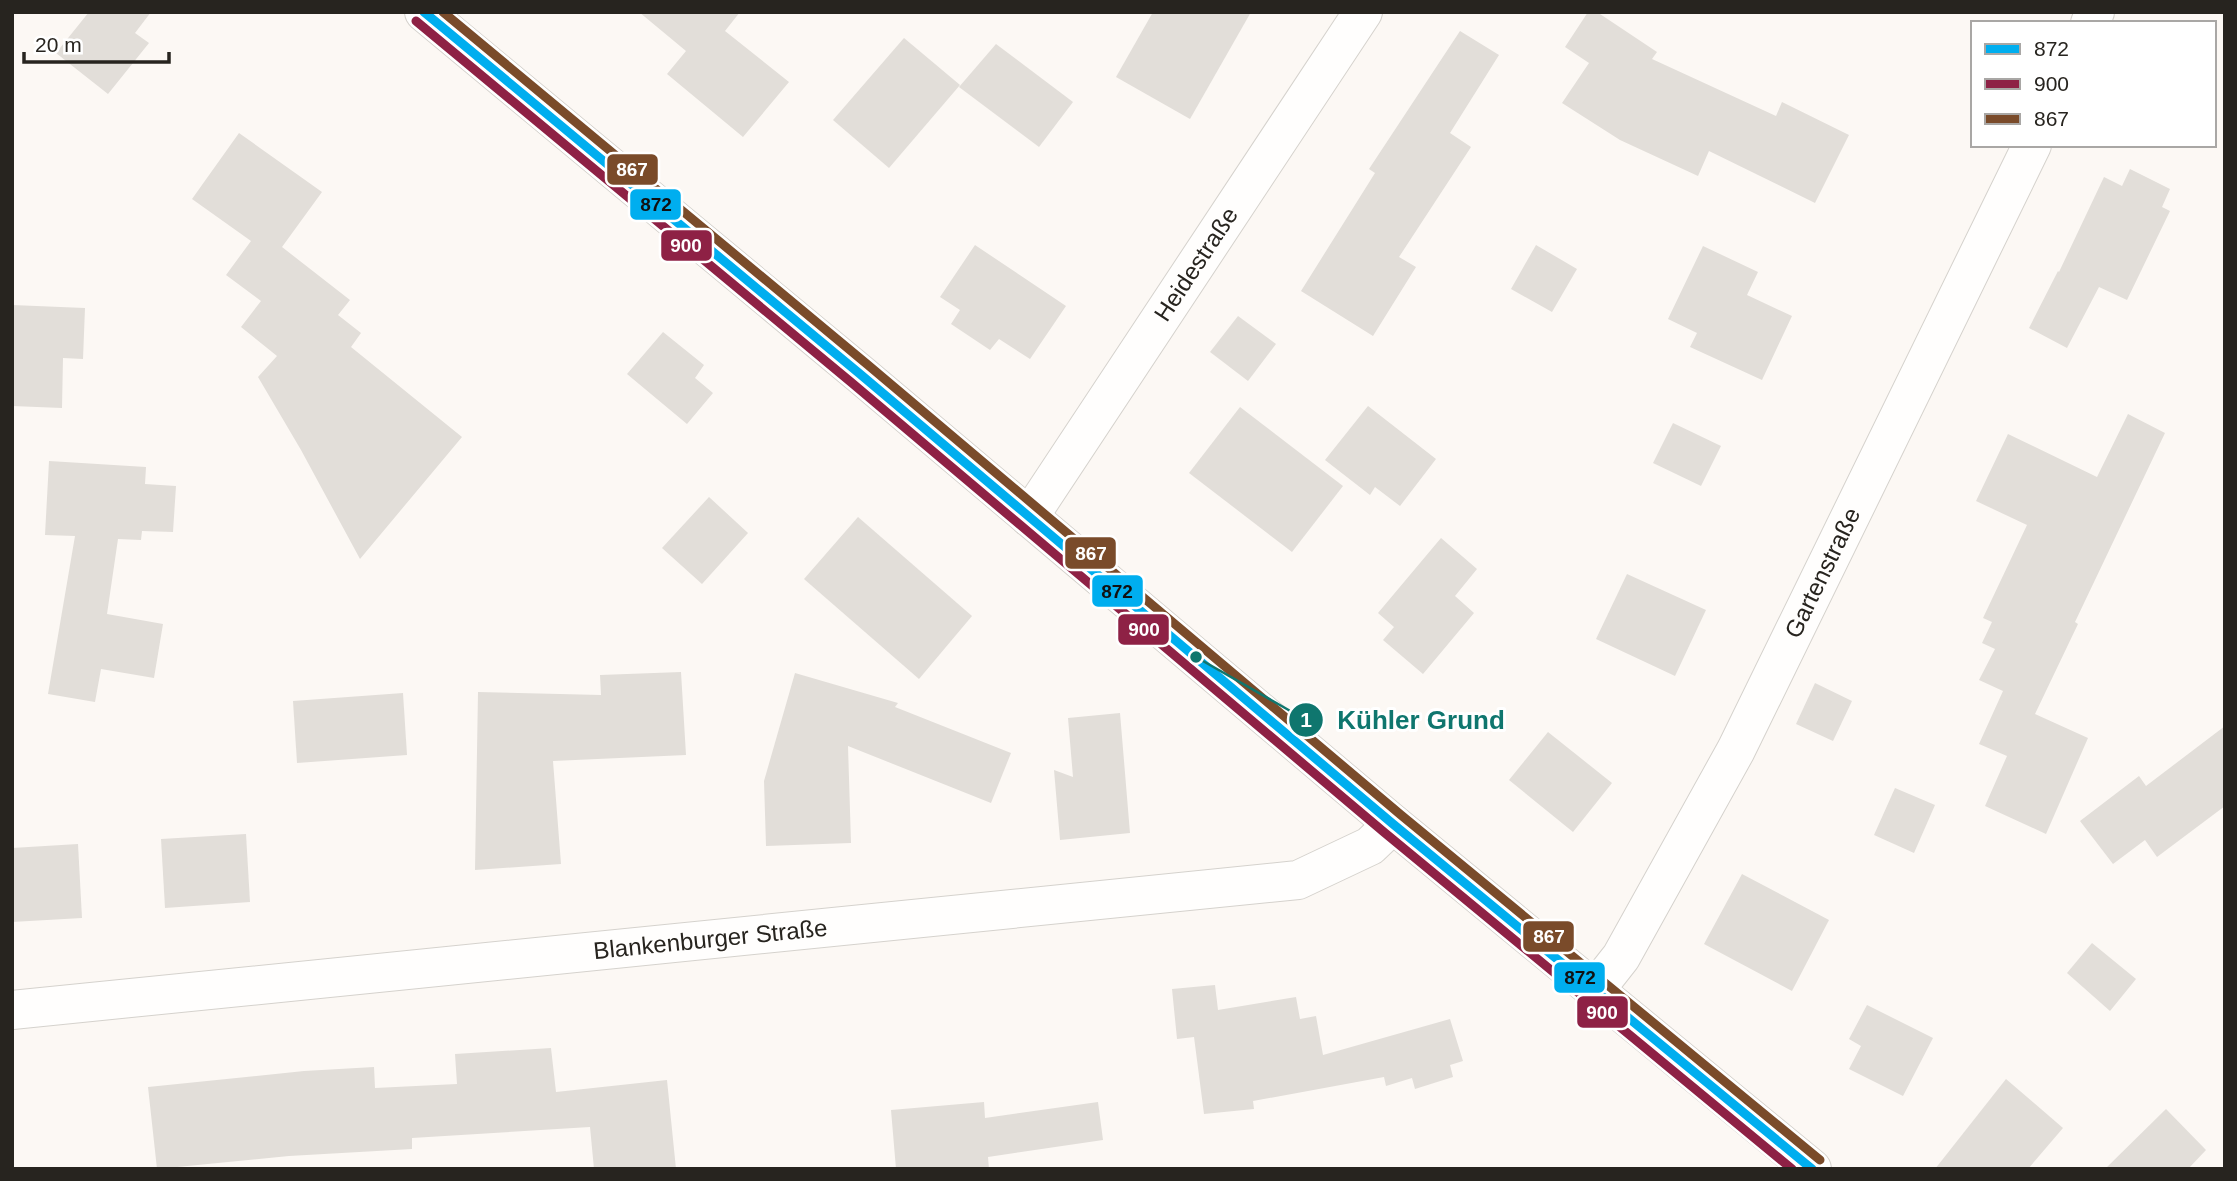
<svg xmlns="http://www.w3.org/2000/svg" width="2237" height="1181" font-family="Arial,sans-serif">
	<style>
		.building { fill: #e2ded9 }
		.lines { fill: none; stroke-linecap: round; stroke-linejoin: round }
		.minor-casing { stroke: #d5d2cd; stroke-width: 40 }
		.tertiary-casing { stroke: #d5d2cd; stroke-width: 40 }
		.minor { stroke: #fffefd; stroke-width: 38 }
		.tertiary { stroke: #fffefd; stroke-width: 38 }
		.bus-1-casing { stroke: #fff; stroke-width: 14 }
		.bus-2-casing { stroke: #fff; stroke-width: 14 }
		.bus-3-casing { stroke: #fff; stroke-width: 14 }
		.bus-1 { stroke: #00aeef; stroke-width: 9 }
		.bus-2 { stroke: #8e2145; stroke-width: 9 }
		.bus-3 { stroke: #7a4b2a; stroke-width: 9 }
		.labels { text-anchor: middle; stroke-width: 6; stroke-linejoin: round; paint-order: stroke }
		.street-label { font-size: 24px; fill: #27241f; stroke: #fff }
		.leader { fill: none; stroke: #0f766e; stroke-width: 2.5 }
		.callout-dot { fill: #0f766e; stroke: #fff; stroke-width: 2.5 }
		.mark-label { font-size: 21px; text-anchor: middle; font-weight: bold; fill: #fff }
		.callout-label { font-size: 26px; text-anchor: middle; font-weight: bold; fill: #0f766e; stroke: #fff; stroke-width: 6; stroke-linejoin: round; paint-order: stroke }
		.line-badge { stroke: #fff; stroke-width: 2.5 }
		.badge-label { font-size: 19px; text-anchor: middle; font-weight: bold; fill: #fff }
		.pale-badge-label { font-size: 19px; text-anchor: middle; font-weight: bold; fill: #111 }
	</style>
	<rect width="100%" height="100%" fill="#fcf8f4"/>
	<!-- building -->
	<g class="building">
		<path d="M89,12H151L135,33L149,43L108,94L56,53Z"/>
		<path d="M639,12H740L725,31L789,82L743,137L667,74L686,51Z"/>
		<path d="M1153,12H1251L1190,119L1116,77Z"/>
		<path d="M1588,12H1597L1657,52L1652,59L1776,116L1782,102L1849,135L1815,203L1709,151L1698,176L1620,140L1562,103L1589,63L1565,47Z"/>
		<path d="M1460,31L1499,55L1450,133L1471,147L1399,257L1416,267L1373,336L1301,291L1375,173L1369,169Z"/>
		<path d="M904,38L960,85L889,168L833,120Z"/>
		<path d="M996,44L1073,102L1039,147L959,87Z"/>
		<path d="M239,133L322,192L282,247L350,300L338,315L361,333L351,347L462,437L360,559L301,450L258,377L277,356L241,327L261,301L226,275L251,241L192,199Z"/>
		<path d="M2130,169L2170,189L2162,207L2170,211L2127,300L2099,287L2067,348L2029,328L2058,271L2059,272L2104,177L2122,186Z"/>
		<path d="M975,245L1066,306L1030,359L999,339L990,350L951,324L960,310L940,297Z"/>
		<path d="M1536,245L1577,269L1552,312L1511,289Z"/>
		<path d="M1703,246L1758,272L1747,295L1792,316L1762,380L1690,347L1697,333L1668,319Z"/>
		<path d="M12,305L85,308L83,359L63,358L62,408L12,406Z"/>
		<path d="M1238,316L1276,344L1248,381L1210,352Z"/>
		<path d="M663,332L704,365L695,378L713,393L687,424L627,374Z"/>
		<path d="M1368,406L1436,459L1400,506L1375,487L1370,495L1325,460Z"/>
		<path d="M1240,407L1343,486L1292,552L1189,473Z"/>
		<path d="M2128,414L2165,433L2075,622L2078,624L2035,714L2088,738L2046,834L1985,806L2007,756L1979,744L2003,691L1979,680L1995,649L1982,643L1992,622L1983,618L2027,525L1976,501L2008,434L2097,477Z"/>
		<path d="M1673,423L1721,446L1701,486L1653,463Z"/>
		<path d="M49,461L146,467L145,484L176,486L173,532L142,531L141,540L118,539L107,614L163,624L154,678L101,669L95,702L48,694L75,536L45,535Z"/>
		<path d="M709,497L748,533L702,584L662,548Z"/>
		<path d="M858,517L972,616L919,679L804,579Z"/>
		<path d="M1441,538L1477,569L1455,596L1474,613L1423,674L1383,640L1394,627L1378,613Z"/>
		<path d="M1627,574L1706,610L1675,676L1596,639Z"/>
		<path d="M681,672L686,755L553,761L561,864L475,870L478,692L601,695L600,675Z"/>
		<path d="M795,673L898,703L895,707L1011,753L991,803L848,746L851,843L766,846L764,781Z"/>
		<path d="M1815,683L1852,701L1833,741L1796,724Z"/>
		<path d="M403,693L407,755L297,763L293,701Z"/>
		<path d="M1120,713L1130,833L1060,840L1054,770L1073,777L1068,718Z"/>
		<path d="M2225,726V806L2157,857L2145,840L2113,864L2080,821L2139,776L2146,786Z"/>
		<path d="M1548,732L1612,783L1573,832L1509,780Z"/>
		<path d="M1895,788L1935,805L1914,853L1874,835Z"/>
		<path d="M246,834L250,902L165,908L161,839Z"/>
		<path d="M78,844L82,918L12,922V848Z"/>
		<path d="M1742,874L1829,920L1792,991L1704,944Z"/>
		<path d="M2092,943L2136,979L2110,1011L2067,973Z"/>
		<path d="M1215,985L1218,1010L1296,997L1300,1019L1316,1016L1323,1055L1450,1019L1463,1061L1450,1065L1453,1077L1415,1089L1412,1078L1386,1086L1384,1077L1253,1101L1254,1109L1204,1114L1194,1037L1177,1039L1172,989Z"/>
		<path d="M1867,1005L1933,1038L1903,1096L1849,1069L1861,1046L1849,1039Z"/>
		<path d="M551,1048L556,1092L667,1080L676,1169H594L590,1127L412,1138V1149L289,1156L157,1169L148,1087L304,1071L374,1067L375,1088L457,1084L455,1054Z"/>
		<path d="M2006,1079L2063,1128L2028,1169H1935Z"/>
		<path d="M984,1102L985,1118L1098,1102L1103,1140L988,1157L989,1169H896L891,1110Z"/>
		<path d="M2166,1109L2206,1150L2188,1169H2105Z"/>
	</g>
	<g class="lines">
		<defs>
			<g id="minor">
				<path d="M2090,23L2095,12"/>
				<path id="s1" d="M1029,517L1363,12"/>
				<path id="s2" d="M1595,990L1621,957L1736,750L2032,145"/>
				<path id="s3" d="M12,1010L1298,880L1370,846L1393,824"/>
			</g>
			<path id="tertiary" d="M424,12L860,374L1393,824L1812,1169"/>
		</defs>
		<!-- minor casing -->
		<use href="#minor" class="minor-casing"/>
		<!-- tertiary casing -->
		<use href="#tertiary" class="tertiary-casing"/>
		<!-- minor -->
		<use href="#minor" class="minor"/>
		<!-- tertiary -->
		<use href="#tertiary" class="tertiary"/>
		<defs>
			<path id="bus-1" d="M424,12L860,374L1393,824L1812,1169"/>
			<path id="bus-2" d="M416,21L852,383L1385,833L1792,1169"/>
			<path id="bus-3" d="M443,12L868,365L1401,815L1820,1160"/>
		</defs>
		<!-- bus-1 casing -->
		<use href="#bus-1" class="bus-1-casing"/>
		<!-- bus-2 casing -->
		<use href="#bus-2" class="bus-2-casing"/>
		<!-- bus-3 casing -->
		<use href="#bus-3" class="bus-3-casing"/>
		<!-- bus-1 -->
		<use href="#bus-1" class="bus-1"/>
		<!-- bus-2 -->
		<use href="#bus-2" class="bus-2"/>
		<!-- bus-3 -->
		<use href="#bus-3" class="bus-3"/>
	</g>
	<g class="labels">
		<!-- street labels -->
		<g class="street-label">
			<text dy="8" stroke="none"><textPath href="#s1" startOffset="303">Heidestraße</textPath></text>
			<text dy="8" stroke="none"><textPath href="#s2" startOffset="476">Gartenstraße</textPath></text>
			<text dy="8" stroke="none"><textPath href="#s3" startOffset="702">Blankenburger Straße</textPath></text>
		</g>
	</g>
	<!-- callouts -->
	<path class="leader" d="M1196 657L1306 720"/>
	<g class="callout-dot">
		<circle cx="1196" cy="657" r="7"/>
		<circle cx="1306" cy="720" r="18"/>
	</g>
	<g class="mark-label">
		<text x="1306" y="727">1</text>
	</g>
	<g class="callout-label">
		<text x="1421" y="729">Kühler Grund</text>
	</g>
	<g class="line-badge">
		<rect x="606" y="153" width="53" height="33" rx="7" fill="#7a4b2a"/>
		<rect x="629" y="188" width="53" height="33" rx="7" fill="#00aeef"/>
		<rect x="660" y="229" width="53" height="33" rx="7" fill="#8e2145"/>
		<rect x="1064" y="536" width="53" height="34" rx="7" fill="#7a4b2a"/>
		<rect x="1091" y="574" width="53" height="34" rx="7" fill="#00aeef"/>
		<rect x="1117" y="613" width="53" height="33" rx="7" fill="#8e2145"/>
		<rect x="1522" y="920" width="53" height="33" rx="7" fill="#7a4b2a"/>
		<rect x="1553" y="961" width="53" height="33" rx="7" fill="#00aeef"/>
		<rect x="1576" y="995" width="53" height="34" rx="7" fill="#8e2145"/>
	</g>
	<g class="badge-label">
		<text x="632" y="176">867</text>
		<text x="686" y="252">900</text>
		<text x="1091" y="560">867</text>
		<text x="1144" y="636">900</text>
		<text x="1549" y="943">867</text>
		<text x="1602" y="1019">900</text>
	</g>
	<g class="pale-badge-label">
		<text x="656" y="211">872</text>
		<text x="1117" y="598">872</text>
		<text x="1580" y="984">872</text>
	</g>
	<!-- border -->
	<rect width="2237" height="1181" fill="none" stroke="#27241f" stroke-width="28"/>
	<!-- legend -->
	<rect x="1971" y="21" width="245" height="126" fill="#ffffff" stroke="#a9a7a5" stroke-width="2"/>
	<rect x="1985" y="44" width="35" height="10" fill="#00aeef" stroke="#a9a7a5" stroke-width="2"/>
	<text x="2034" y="56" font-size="21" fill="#27241f">872</text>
	<rect x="1985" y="79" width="35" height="10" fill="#8e2145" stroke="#a9a7a5" stroke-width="2"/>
	<text x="2034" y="91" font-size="21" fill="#27241f">900</text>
	<rect x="1985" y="114" width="35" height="10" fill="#7a4b2a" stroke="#a9a7a5" stroke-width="2"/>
	<text x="2034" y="126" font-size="21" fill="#27241f">867</text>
	<!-- scale -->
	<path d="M24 52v10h145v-10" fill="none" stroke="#27241f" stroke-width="3.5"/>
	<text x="35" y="52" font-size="21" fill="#27241f" stroke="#ffffff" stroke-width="5" paint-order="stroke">20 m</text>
</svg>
